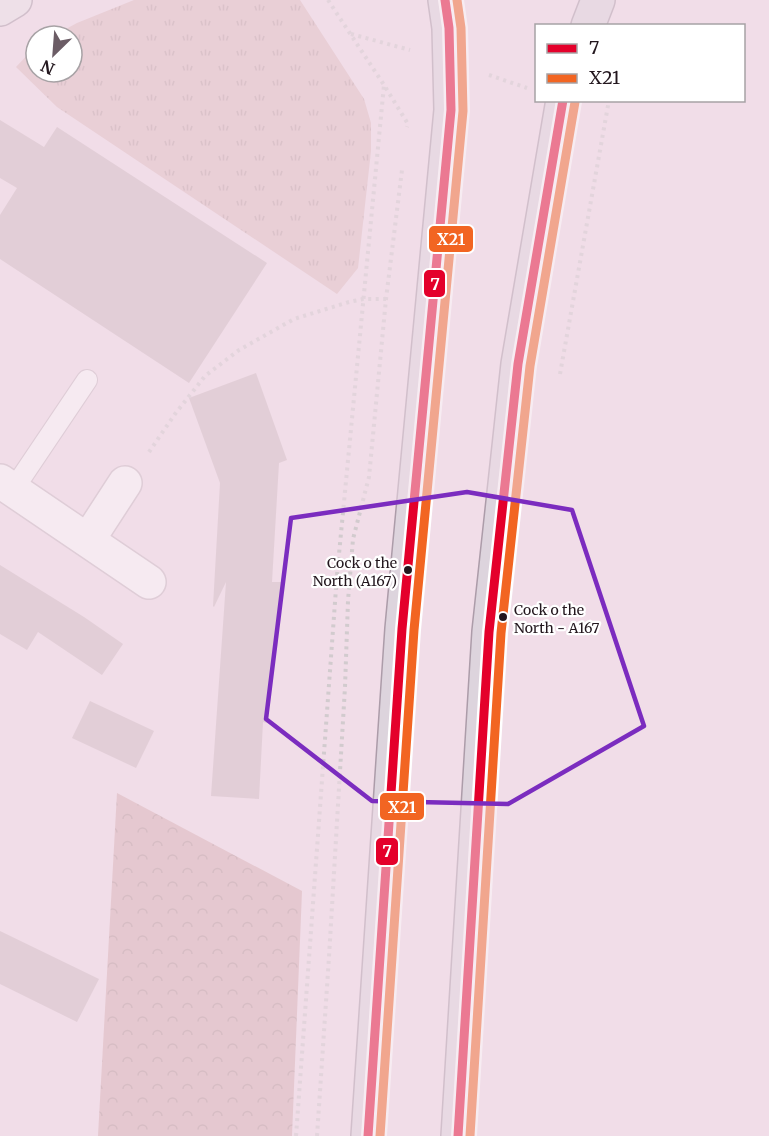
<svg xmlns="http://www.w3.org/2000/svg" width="769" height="1136" font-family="Merriweather,serif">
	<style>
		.grass { fill: url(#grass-tufts) }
		.forest { fill: url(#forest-crowns) }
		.building { fill: #d1bdc4 }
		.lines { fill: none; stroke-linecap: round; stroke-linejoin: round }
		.lane-casing { stroke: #c9bac3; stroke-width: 22 }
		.street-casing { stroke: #c9bac3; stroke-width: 36 }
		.primary-casing { stroke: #ac9ca9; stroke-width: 36 }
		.highway-casing { stroke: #ac9ca9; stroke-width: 36 }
		.path { stroke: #d2cbce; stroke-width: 4; stroke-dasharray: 3 4.5; stroke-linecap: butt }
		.lane { stroke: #fdfafc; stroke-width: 20 }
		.street { stroke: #fdfafc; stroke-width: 33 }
		.primary { stroke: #eae4e9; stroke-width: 33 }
		.highway { stroke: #ddd4dd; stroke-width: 33 }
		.bus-1-casing { stroke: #fff; stroke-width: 14 }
		.bus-2-casing { stroke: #fff; stroke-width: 14 }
		.bus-1 { stroke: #e4002b; stroke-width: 9 }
		.bus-2 { stroke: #f26522; stroke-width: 9 }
		.marked { fill: none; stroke: #7b2cbf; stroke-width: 4.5; stroke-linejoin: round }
		.bus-dot { fill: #23171e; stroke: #fff; stroke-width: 2 }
		.labels { text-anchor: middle; stroke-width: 4.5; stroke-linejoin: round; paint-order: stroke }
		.bus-label { font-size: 14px; fill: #23171e; stroke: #fff; text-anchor: end }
		.line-badge { stroke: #fff; stroke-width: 2 }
		.badge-label { font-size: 16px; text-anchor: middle; font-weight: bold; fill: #fff }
	</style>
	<defs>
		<pattern id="grass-tufts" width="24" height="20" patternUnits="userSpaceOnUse" patternTransform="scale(1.5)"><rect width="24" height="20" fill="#e0bec1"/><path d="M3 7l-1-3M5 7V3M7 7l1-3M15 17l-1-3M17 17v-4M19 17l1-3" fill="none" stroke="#c0a3a5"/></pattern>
		<pattern id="forest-crowns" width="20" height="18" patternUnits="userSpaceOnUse" patternTransform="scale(1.5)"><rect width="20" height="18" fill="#d7b0b3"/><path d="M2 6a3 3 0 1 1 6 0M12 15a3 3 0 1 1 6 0" fill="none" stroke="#b8979a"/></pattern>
	</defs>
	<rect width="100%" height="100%" fill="#f1dde8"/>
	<!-- grass -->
	<path class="grass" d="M134,0H300L364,99L371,123V151L358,268L337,294L57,107L16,67L36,46V72H72V36H53L77,23Z"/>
	<!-- forest -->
	<path class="forest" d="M117,793L302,891L292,1136H98Z"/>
	<!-- building -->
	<g class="building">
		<path d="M0,120L44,147L57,127L267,263L189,383L0,259V215L17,188L0,178Z"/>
		<path d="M256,373L287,460L279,463L272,582H282L277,647H275L267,723L263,722L259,799L211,796L226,582L214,607L213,606L220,483L189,398Z"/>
		<path d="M0,565L84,617L123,644L102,675L38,632L27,650L0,634Z"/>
		<path d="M90,701L154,731L136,768L72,738Z"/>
		<path d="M0,931L99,979L77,1022L0,984Z"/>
	</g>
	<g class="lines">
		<defs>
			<path id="lane" d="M13,490L87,380"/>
			<g id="street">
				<path d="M0,481L149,582"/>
				<path d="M88,540L125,483"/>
			</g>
			<path id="primary" d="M0,9L15,0"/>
			<g id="highway">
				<path d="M588,26L598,0"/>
				<path d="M368,1136L402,629L451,110L449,28L445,0"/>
				<path d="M458,1136L489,632L518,364L563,100"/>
			</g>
		</defs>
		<!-- lane casing -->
		<use href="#lane" class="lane-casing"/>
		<!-- street casing -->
		<use href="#street" class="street-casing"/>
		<!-- primary casing -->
		<use href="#primary" class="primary-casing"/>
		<!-- highway casing -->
		<use href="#highway" class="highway-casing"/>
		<!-- path -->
		<g class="path">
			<path d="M328,0L384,85L408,124L407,127"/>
			<path d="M351,34L410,50"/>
			<path d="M489,75L527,88"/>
			<path d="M560,374L609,100"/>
			<path d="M149,452L175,414L205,376L239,350L294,319L349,302L363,299H386"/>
			<path d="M296,1136L337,575L384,85"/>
			<path d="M317,1136L329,957L345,687L348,601L353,539L369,477L386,299L402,170"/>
		</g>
		<!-- lane -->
		<use href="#lane" class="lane"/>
		<!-- street -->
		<use href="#street" class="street"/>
		<!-- primary -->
		<use href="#primary" class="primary"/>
		<!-- highway -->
		<use href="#highway" class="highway"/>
		<defs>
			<g id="bus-1">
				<path d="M368,1136L402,629L451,110L449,28L445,0"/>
				<path d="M458,1136L489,632L518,364L563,100"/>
			</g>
			<g id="bus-2">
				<path d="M380,1136L414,630L463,111L461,28L457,0"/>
				<path d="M470,1136L501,633L530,366L575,102"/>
			</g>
		</defs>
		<!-- bus-1 casing -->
		<use href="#bus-1" class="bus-1-casing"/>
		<!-- bus-2 casing -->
		<use href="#bus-2" class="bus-2-casing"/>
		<!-- bus-1 -->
		<use href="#bus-1" class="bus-1"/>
		<!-- bus-2 -->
		<use href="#bus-2" class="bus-2"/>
	</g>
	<!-- marked area -->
	<path d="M0 0H769V1136H0ZM467,492L572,510L644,726L508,804L372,801L266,719L291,518Z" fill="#f1dde8" fill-opacity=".55" fill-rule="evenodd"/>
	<path class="marked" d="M467,492L572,510L644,726L508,804L372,801L266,719L291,518Z"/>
	<!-- markers -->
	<g class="bus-dot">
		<circle cx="408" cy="570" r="5"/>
		<circle cx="503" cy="617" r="5"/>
	</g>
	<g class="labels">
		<!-- bus labels -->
		<g class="bus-label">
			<text x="397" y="568">Cock o the<tspan x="397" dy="18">North (A167)</tspan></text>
			<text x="514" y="615" text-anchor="start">Cock o the<tspan x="514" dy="18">North - A167</tspan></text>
		</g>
	</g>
	<g class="line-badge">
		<rect x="428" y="225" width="46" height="28" rx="6" fill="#f26522"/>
		<rect x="423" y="269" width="23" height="29" rx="6" fill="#e4002b"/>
		<rect x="379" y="792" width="46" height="29" rx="6" fill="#f26522"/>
		<rect x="375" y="837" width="24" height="29" rx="6" fill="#e4002b"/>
	</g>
	<g class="badge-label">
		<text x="451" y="245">X21</text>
		<text x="435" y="290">7</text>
		<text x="402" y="813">X21</text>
		<text x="387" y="857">7</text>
	</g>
	<!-- legend -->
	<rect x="535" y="24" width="210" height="78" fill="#ffffff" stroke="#a7a2a5" stroke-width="1.5"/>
	<rect x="547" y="44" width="30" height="9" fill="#e4002b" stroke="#a7a2a5" stroke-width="1.5"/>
	<text x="589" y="54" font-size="18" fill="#23171e">7</text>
	<rect x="547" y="74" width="30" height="9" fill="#f26522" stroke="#a7a2a5" stroke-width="1.5"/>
	<text x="589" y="84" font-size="18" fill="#23171e">X21</text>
	<!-- north arrow -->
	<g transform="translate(54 54) rotate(205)"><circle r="28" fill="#ffffff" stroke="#a7a2a5" stroke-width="1.5"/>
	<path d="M0-4.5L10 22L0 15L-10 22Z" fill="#6b5c65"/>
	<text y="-9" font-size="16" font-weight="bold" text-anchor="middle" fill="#23171e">N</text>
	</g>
</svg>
